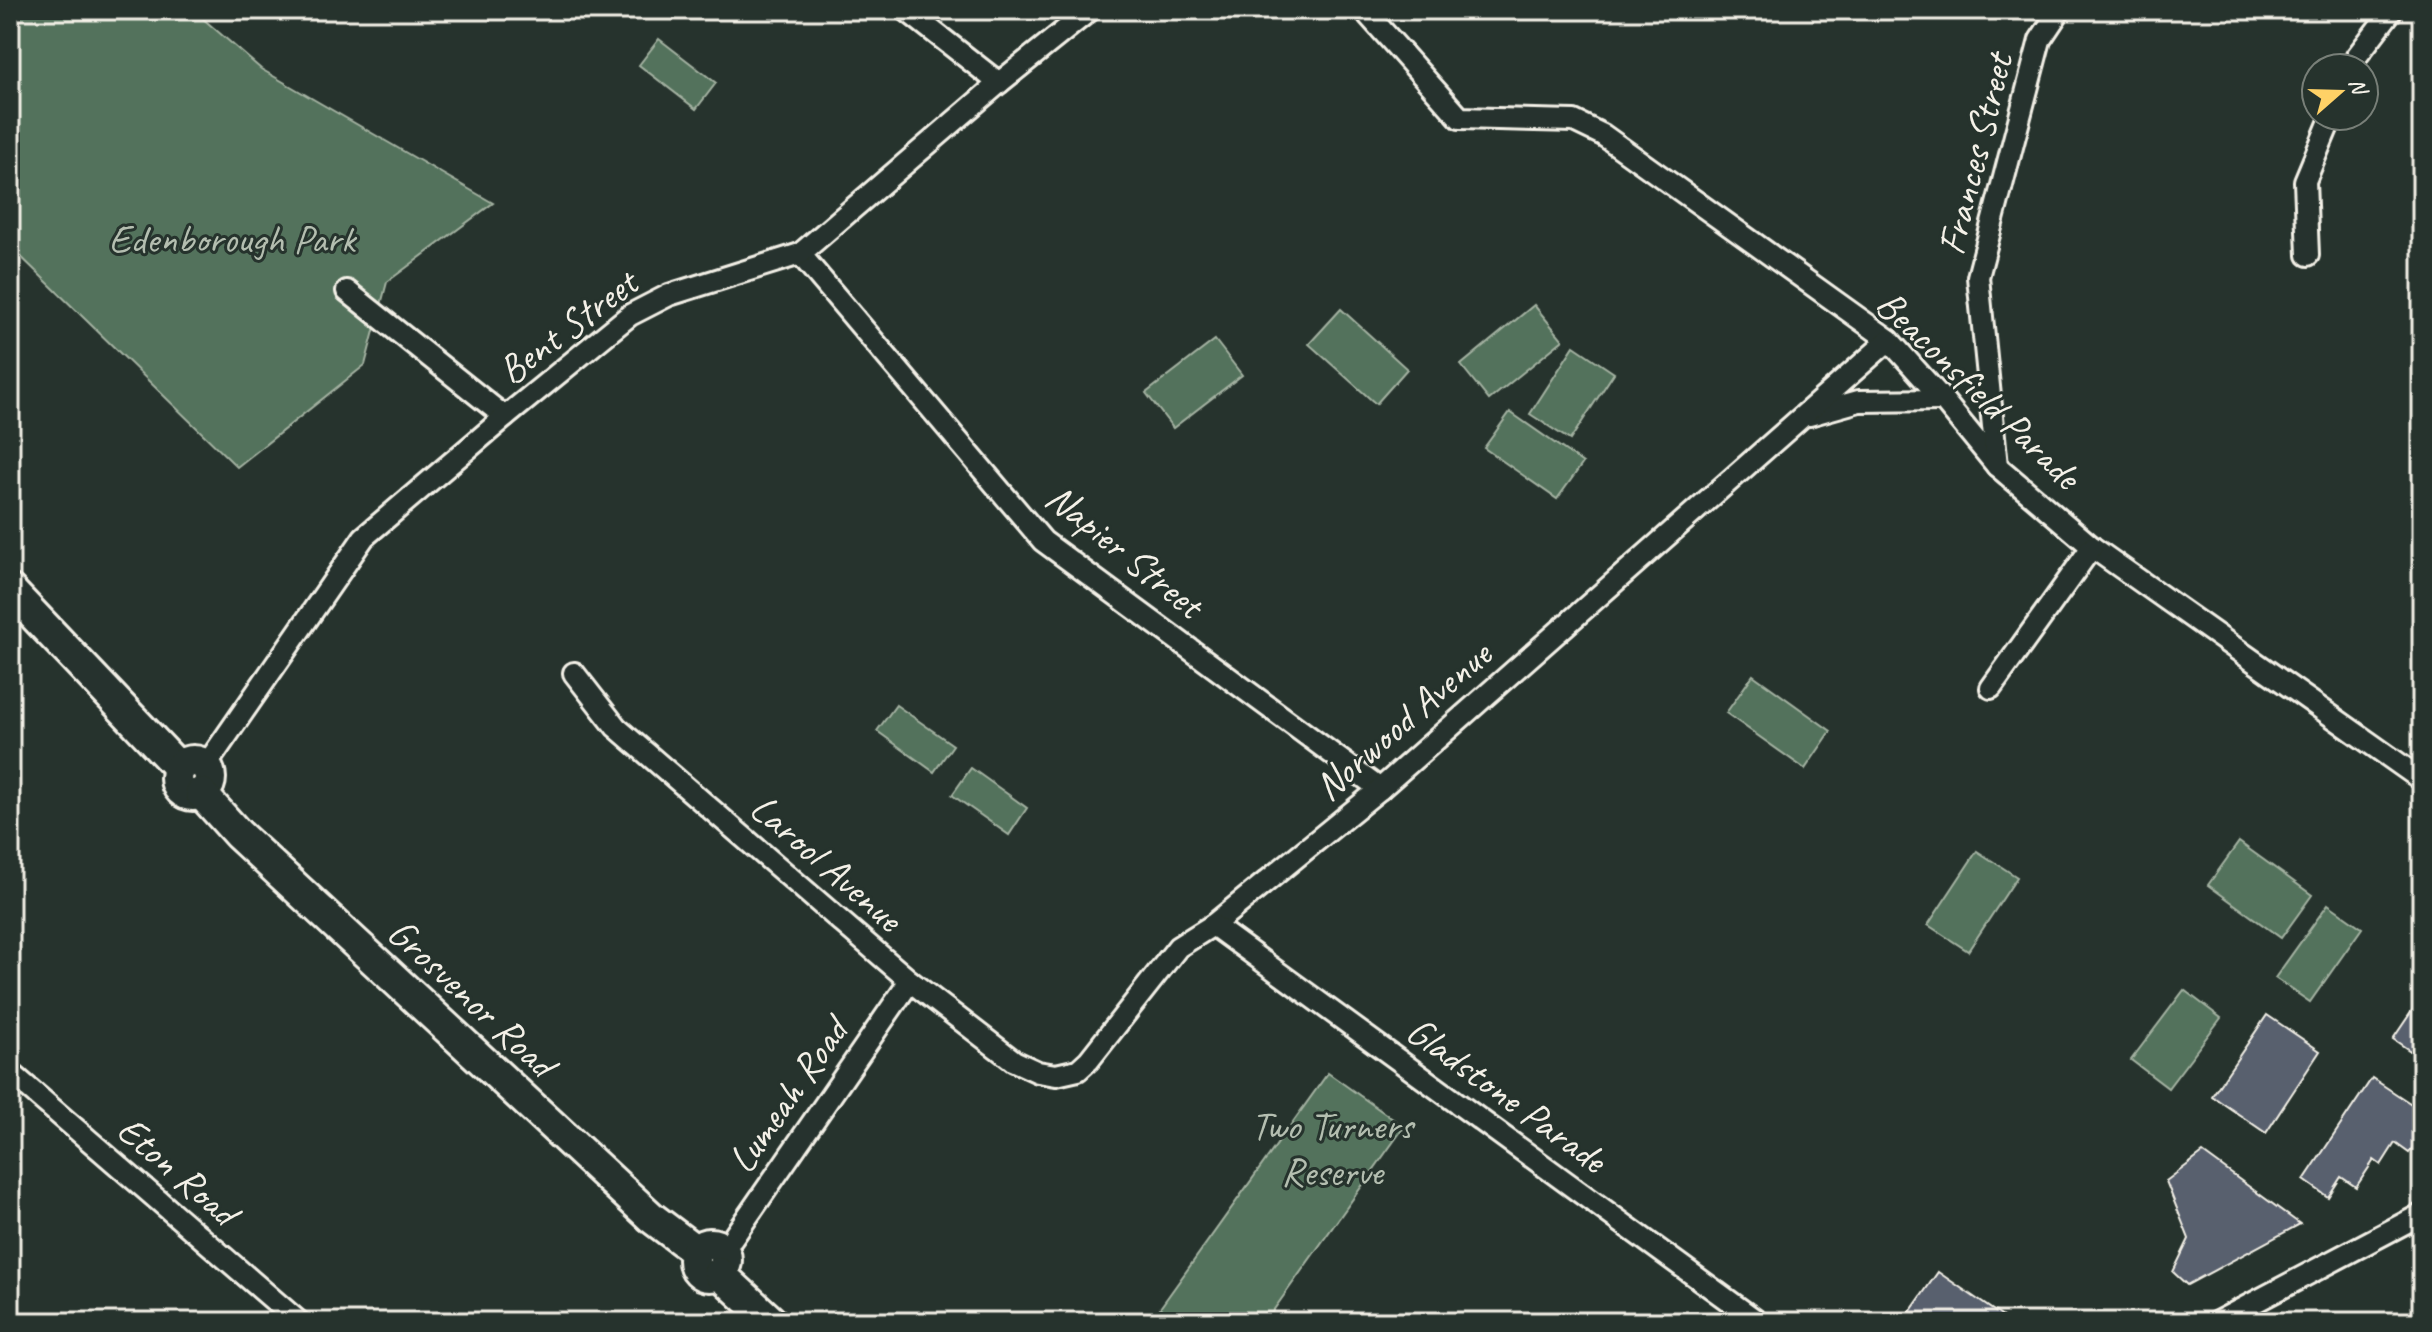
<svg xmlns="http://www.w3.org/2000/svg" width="2432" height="1332" font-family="Caveat,sans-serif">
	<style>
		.park { fill: #53725b; stroke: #a4b2a2; stroke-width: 2 }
		.building { fill: #58606e; stroke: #f4f1e8; stroke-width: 2 }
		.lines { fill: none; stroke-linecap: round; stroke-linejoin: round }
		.street-casing { stroke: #f4f1e8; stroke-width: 26 }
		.secondary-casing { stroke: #f4f1e8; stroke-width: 36 }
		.street { stroke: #26332d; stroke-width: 20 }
		.secondary { stroke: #26332d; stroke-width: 30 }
		.labels { text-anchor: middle; stroke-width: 6; stroke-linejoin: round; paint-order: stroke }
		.street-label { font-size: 40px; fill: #f4f1e8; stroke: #26332d }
		.park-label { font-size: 40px; fill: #b4beb0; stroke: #26332d }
	</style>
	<rect width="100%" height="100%" fill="#26332d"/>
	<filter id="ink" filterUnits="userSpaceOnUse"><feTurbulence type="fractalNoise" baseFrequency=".0125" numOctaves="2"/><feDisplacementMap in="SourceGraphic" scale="16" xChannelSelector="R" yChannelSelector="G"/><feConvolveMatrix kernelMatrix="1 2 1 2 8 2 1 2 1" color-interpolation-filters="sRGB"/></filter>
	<g filter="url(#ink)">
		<!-- park -->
		<g class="park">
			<path d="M10,10H193L261,69L493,203L387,282L365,365L237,467L10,246Z"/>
			<path d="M659,39L716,83L696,109L639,65Z"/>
			<path d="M1534,305L1563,340L1489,400L1461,365Z"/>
			<path d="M1341,309L1407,369L1376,404L1309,344Z"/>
			<path d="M1215,340L1242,375L1173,428L1146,393Z"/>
			<path d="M1574,346L1614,373L1570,440L1530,414Z"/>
			<path d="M1510,412L1583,463L1557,499L1484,448Z"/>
			<path d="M1753,675L1831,731L1805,769L1726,713Z"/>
			<path d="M896,705L953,745L934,772L877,731Z"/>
			<path d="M971,768L1027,808L1009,835L952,795Z"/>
			<path d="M2239,842L2312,895L2281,938L2208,885Z"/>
			<path d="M1977,851L2017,877L1968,951L1928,925Z"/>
			<path d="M2328,904L2362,928L2310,1002L2275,978Z"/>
			<path d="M2184,990L2221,1018L2168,1088L2131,1060Z"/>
			<path d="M1328,1073L1404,1127L1265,1322H1179L1160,1308Z"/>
		</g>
		<!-- building -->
		<g class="building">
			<path d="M2422,996V1059L2393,1039Z"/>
			<path d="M2267,1015L2320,1051L2266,1133L2212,1096Z"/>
			<path d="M2372,1078L2422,1111V1134L2409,1153L2395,1143L2381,1165L2374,1160L2356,1187L2341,1177L2328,1197L2304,1180Z"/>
			<path d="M2203,1153L2300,1224L2187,1285L2173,1272L2189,1239L2166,1181Z"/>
			<path d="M1938,1272L2010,1322H1903Z"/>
		</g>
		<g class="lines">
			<defs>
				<g id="street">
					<path d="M906,10L999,83"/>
					<path d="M1364,10L1460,118L1574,121L1603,135L1889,340L1943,400L1997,466L2092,547L2422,780"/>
					<path d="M2352,68L2357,56L2392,10"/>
					<path d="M800,254L1043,541L1380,789"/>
					<path d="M2308,255L2305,181L2332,116"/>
					<path d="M347,291L505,417"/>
					<path d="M1809,415L1859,401L1943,400"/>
					<path d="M1997,466L1978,277L2040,40L2060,10"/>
					<path d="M574,673L616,727L910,981L1014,1061L1038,1072L1056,1075L1078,1070L1089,1060L1178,947L1213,925L1380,789L1889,340"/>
					<path d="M1991,688L2092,547"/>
					<path d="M205,767L364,537L505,417L630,315L669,295L800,254L999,83L1090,10"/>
					<path d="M1213,925L1758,1322"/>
					<path d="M10,1072L299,1322"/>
					<path d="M721,1248L732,1239L910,981"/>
					<path d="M2217,1322L2422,1214"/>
				</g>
				<g id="secondary">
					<path d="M10,590L179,768"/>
					<circle cx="193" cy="778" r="17"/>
					<path d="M201,793L238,834L652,1218L696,1251"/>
					<circle cx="710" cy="1260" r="16"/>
					<path d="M719,1273L772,1322"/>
				</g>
			</defs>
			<!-- street casing -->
			<use href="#street" class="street-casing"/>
			<!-- secondary casing -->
			<use href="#secondary" class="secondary-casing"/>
			<!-- street -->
			<use href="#street" class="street"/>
			<!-- secondary -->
			<use href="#secondary" class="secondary"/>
		</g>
	</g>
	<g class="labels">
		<!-- street labels -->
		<g class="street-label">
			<text transform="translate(1974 154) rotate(-76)" y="14">Frances Street</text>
			<text transform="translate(567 326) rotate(-37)" y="14">Bent Street</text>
			<text transform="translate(1979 389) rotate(44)" y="14">Beaconsfield Parade</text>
			<text transform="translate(1125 550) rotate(39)" y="14">Napier Street</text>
			<text transform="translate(1402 720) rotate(-41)" y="14">Norwood Avenue</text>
			<text transform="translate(827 862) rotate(41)" y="14">Larool Avenue</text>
			<text transform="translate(472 997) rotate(43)" y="14">Grosvenor Road</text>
			<text transform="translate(1507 1094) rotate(36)" y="14">Gladstone Parade</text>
			<text transform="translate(787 1095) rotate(-55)" y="14">Lumeah Road</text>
			<text transform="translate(178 1170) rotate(41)" y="14">Eton Road</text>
		</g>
		<!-- park labels -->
		<g class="park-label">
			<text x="232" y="252">Edenborough Park</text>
			<text x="1332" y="1139">Two Turners<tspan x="1332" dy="46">Reserve</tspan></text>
		</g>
	</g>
	<!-- margin -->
	<rect width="2432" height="1332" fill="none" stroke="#26332d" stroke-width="40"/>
	<rect x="20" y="20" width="2392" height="1292" fill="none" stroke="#f4f1e8" stroke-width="3" filter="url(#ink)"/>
	<!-- north arrow -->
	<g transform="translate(2340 92) rotate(70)"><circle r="38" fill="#26332d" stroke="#787f78" stroke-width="2"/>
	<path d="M0-6L14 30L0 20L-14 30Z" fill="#ffd166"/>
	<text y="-12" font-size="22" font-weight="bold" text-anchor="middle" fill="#f4f1e8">N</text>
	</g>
</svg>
